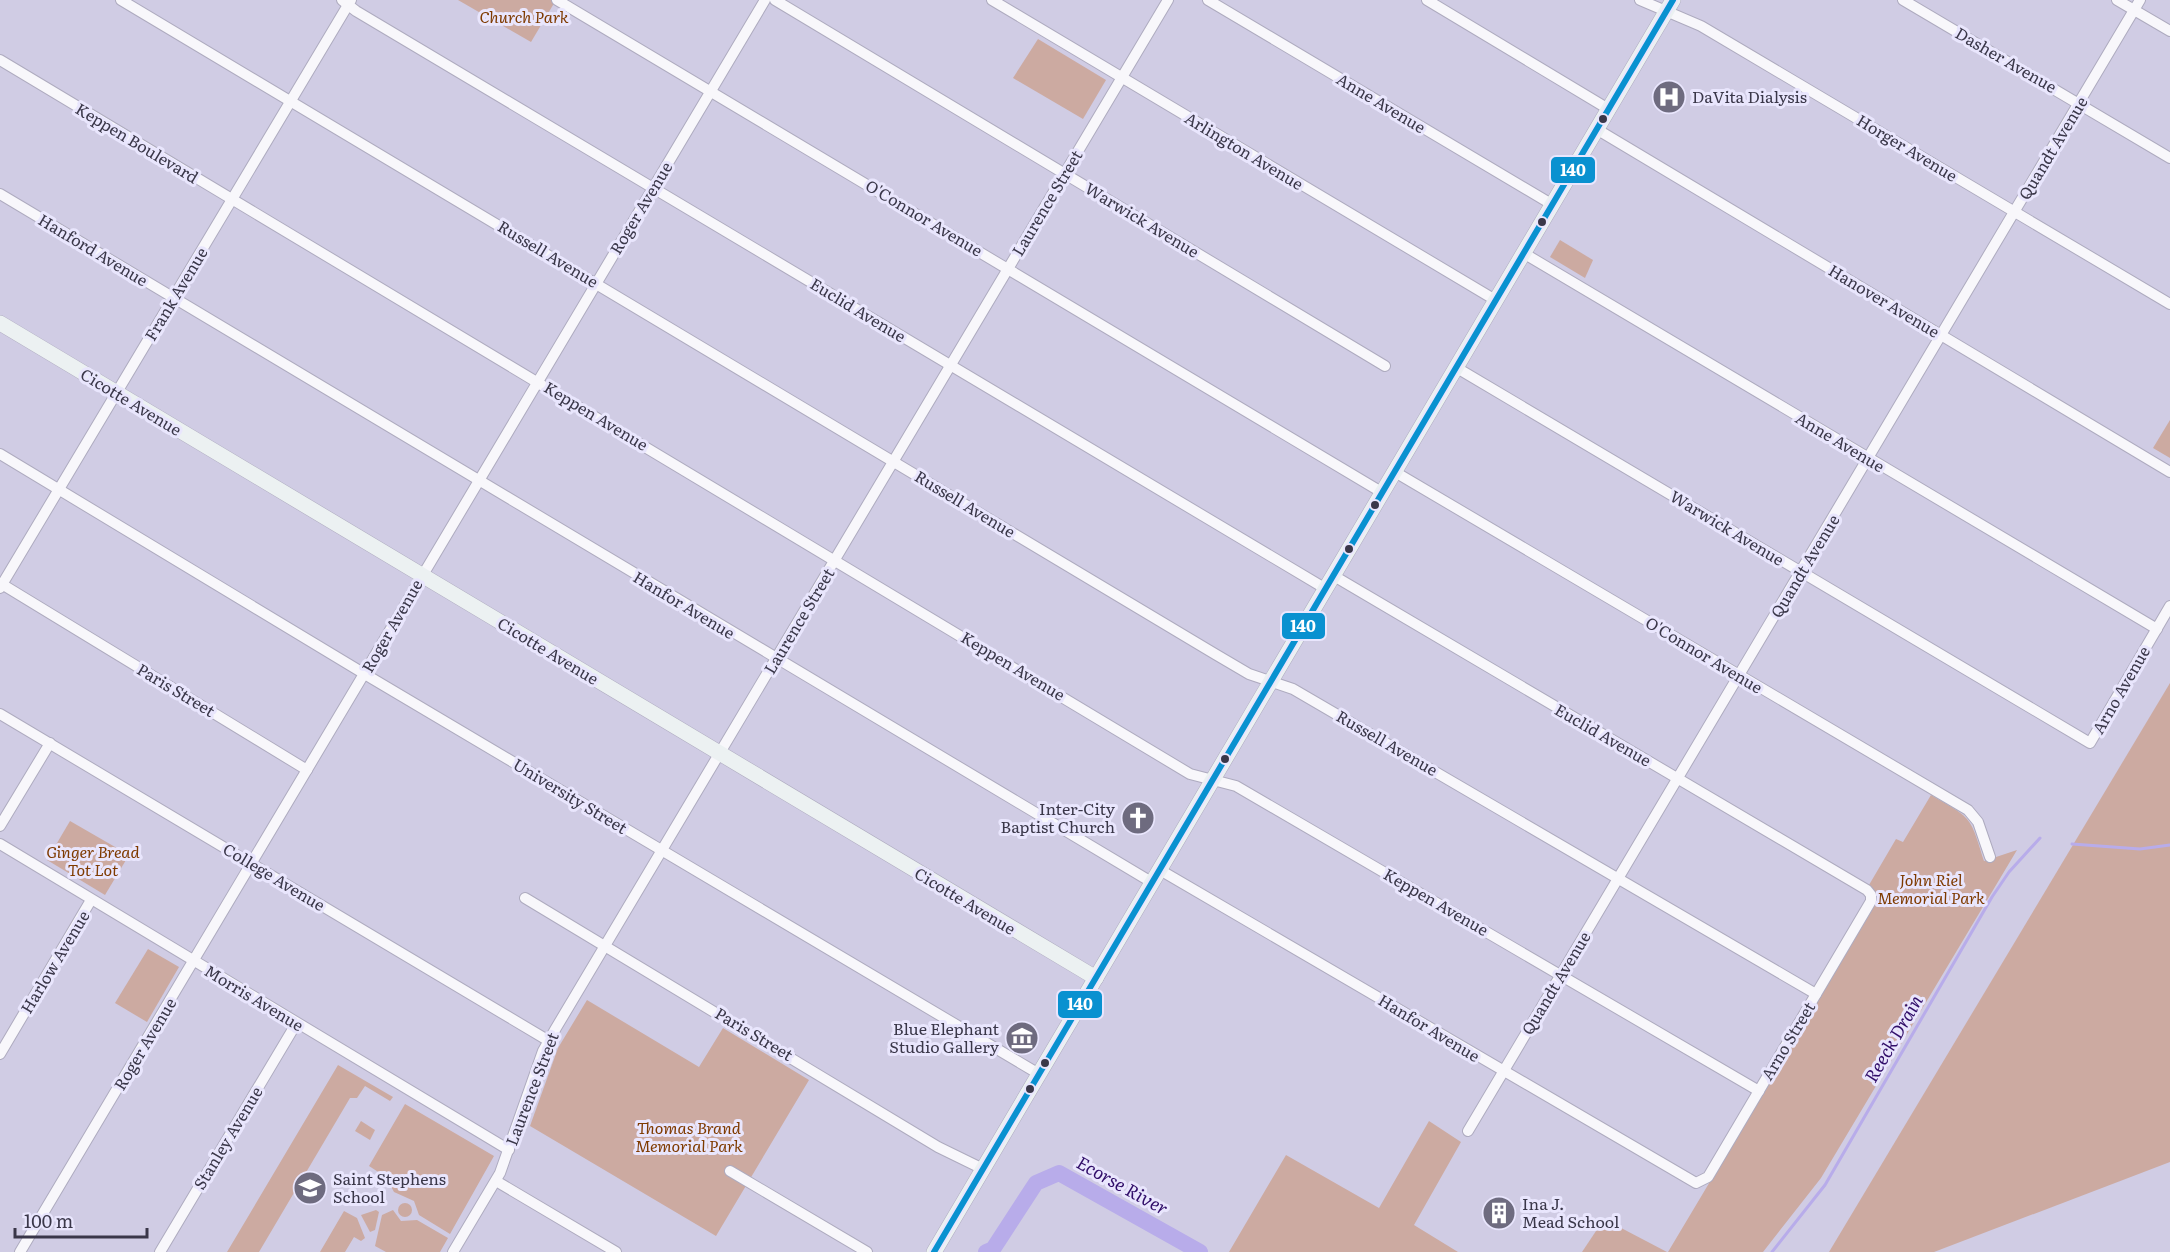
<svg xmlns="http://www.w3.org/2000/svg" width="2170" height="1252" font-family="Literata,serif">
	<style>
		.green { fill: #ccaaa1 }
		.lines { fill: none; stroke-linecap: round; stroke-linejoin: round }
		.stream { stroke: #b8acea; stroke-width: 3 }
		.river { stroke: #b8acea; stroke-width: 16 }
		.street-casing { stroke: #aeabbf; stroke-width: 12 }
		.secondary-casing { stroke: #aeabbf; stroke-width: 16 }
		.street { stroke: #f8f7fb; stroke-width: 10 }
		.secondary { stroke: #ecf1f2; stroke-width: 15 }
		.bus-1-casing { stroke: #e9e6fd; stroke-width: 10 }
		.bus-1 { stroke: #0991d0; stroke-width: 6 }
		.bus-dot { fill: #3a3749; stroke: #e9e6fd; stroke-width: 2 }
		.labels { text-anchor: middle; stroke-width: 6; stroke-linejoin: round; paint-order: stroke }
		.park-label { font-size: 16px; font-style: italic; fill: #7e3a00; stroke: #e9e6fd }
		.street-label { font-size: 16px; fill: #3a3749; stroke: #e9e6fd }
		.poi-label { font-size: 16px; fill: #3a3749; stroke: #e9e6fd; text-anchor: start }
		.water-label { font-size: 18px; font-style: italic; fill: #310e69; stroke: #e9e6fd }
		.line-badge { stroke: #e9e6fd; stroke-width: 2 }
		.badge-label { font-size: 16px; text-anchor: middle; font-weight: bold; fill: #fff }
	</style>
	<rect width="100%" height="100%" fill="#d0cce4"/>
	<!-- green -->
	<g class="green">
		<path d="M458,0H556L531,42Z"/>
		<path d="M1038,39L1106,80L1083,119L1013,78Z"/>
		<path d="M1560,240L1593,260L1585,278L1550,257Z"/>
		<path d="M2170,420V458L2153,448Z"/>
		<path d="M2170,683V1162L1934,1252H1829Z"/>
		<path d="M1931,795C1972,819 1970,815 1984,861L2017,850L1821,1178L1763,1252H1668L1875,905L1876,893L1869,885L1896,839L1903,842Z"/>
		<path d="M70,821L129,855L105,895L47,860Z"/>
		<path d="M148,949L179,967L147,1022L115,1003Z"/>
		<path d="M587,1000L699,1067L723,1028L809,1080L716,1236L530,1126L558,1048Z"/>
		<path d="M338,1065L393,1097L390,1101L365,1086L357,1098H350L259,1252H227Z"/>
		<path d="M405,1104L494,1156L450,1234L419,1215L414,1201L394,1192L386,1177L369,1166Z"/>
		<path d="M361,1121L375,1130L370,1140L355,1131Z"/>
		<path d="M1429,1121L1461,1142L1414,1225L1458,1252H1229L1286,1155L1379,1208Z"/>
		<circle cx="405" cy="1210" r="7"/>
		<path d="M376,1210L379,1212L375,1230L370,1232L361,1215Z"/>
		<path d="M393,1210L401,1221L417,1220L448,1238L440,1252H386L375,1246L382,1215Z"/>
		<path d="M344,1211L357,1218L365,1238L361,1241L354,1237L345,1252H320Z"/>
		<path d="M1604,1219L1667,1252H1582Z"/>
	</g>
	<g class="lines">
		<!-- stream -->
		<g class="stream">
			<path d="M2072,844L2140,849L2170,845"/>
			<path d="M1772,1252L1825,1185L1992,897L2009,872L2040,838"/>
		</g>
		<!-- river -->
		<path class="river" d="M986,1252L993,1249L1036,1183L1059,1173L1200,1252"/>
		<defs>
			<g id="street">
				<path d="M121,0L1215,654L1249,674L1293,689L1816,994"/>
				<path d="M342,0L356,11L1326,589"/>
				<path d="M557,0L1383,493"/>
				<path d="M775,0L1385,366"/>
				<path d="M992,0L1497,301"/>
				<path d="M1208,0L1553,205"/>
				<path d="M1427,0L1610,110"/>
				<path d="M1640,0L1701,26L2170,304"/>
				<path d="M1903,0L2170,158"/>
				<path d="M2117,0L2170,31"/>
				<path d="M0,60L1190,774L1236,786L1759,1091"/>
				<path d="M1598,130L2170,472"/>
				<path d="M0,194L1153,883"/>
				<path d="M1525,254L2157,629"/>
				<path d="M1457,368L2090,743L2170,606"/>
				<path d="M0,454L373,679L1039,1074"/>
				<path d="M1395,472L1968,810L1978,822L1990,857"/>
				<path d="M0,583L307,770"/>
				<path d="M0,588L351,0"/>
				<path d="M0,714L549,1041"/>
				<path d="M0,826L50,743"/>
				<path d="M0,844L509,1150"/>
				<path d="M1160,870L1696,1183L1708,1177L1871,901V895L1867,890L1334,576"/>
				<path d="M525,898L938,1147L983,1169"/>
				<path d="M0,1054L91,900"/>
				<path d="M1468,1131L2140,0"/>
				<path d="M730,1171L867,1252"/>
				<path d="M496,1181L616,1252"/>
				<path d="M20,1252L765,0"/>
				<path d="M160,1252L296,1024"/>
				<path d="M453,1252L500,1173L543,1051L556,1028L1168,0"/>
			</g>
			<g id="secondary">
				<path d="M0,323L1096,978"/>
				<path d="M934,1252L1673,0"/>
			</g>
		</defs>
		<!-- street casing -->
		<use href="#street" class="street-casing"/>
		<!-- secondary casing -->
		<use href="#secondary" class="secondary-casing"/>
		<!-- street -->
		<use href="#street" class="street"/>
		<!-- secondary -->
		<use href="#secondary" class="secondary"/>
		<defs>
			<path id="bus-1" d="M934,1252L1673,0"/>
		</defs>
		<!-- bus-1 casing -->
		<use href="#bus-1" class="bus-1-casing"/>
		<!-- bus-1 -->
		<use href="#bus-1" class="bus-1"/>
	</g>
	<!-- icons -->
	<defs>
		<symbol id="hospital-disc" viewBox="-11 -11 22 22"><circle r="9.5" fill="#6e6b7f" stroke="#e9e6fd"/><path d="M-5-5h3v3.5h4V-5h3V5h-3V1.5h-4V5h-3Z" fill="#fff"/></symbol>
		<symbol id="church-disc" viewBox="-11 -11 22 22"><circle r="9.5" fill="#6e6b7f" stroke="#e9e6fd"/><path d="M-1.2-6h2.4v3.5h3.3v2.4h-3.3V6h-2.4V-.1h-3.3v-2.4h3.3Z" fill="#fff"/></symbol>
		<symbol id="museum-disc" viewBox="-11 -11 22 22"><circle r="9.5" fill="#6e6b7f" stroke="#e9e6fd"/><path d="M0-6L6-3V-2H-6V-3ZM-5-1h2V3h-2ZM-1-1h2V3h-2ZM3-1h2V3H3ZM-6 4H6V6H-6Z" fill="#fff"/></symbol>
		<symbol id="school-disc" viewBox="-11 -11 22 22"><circle r="9.5" fill="#6e6b7f" stroke="#e9e6fd"/><path d="M0-5L7-2L0 1L-7-2ZM-4 1L0 2.5L4 1V4Q0 6-4 4Z" fill="#fff"/></symbol>
		<symbol id="building-disc" viewBox="-11 -11 22 22"><circle r="9.5" fill="#6e6b7f" stroke="#e9e6fd"/><path d="M-4-6H4V6H1V3H-1V6H-4ZM-2.5-4.3h1.7v1.8h-1.7ZM.8-4.3h1.7v1.8H.8ZM-2.5-1h1.7V.8h-1.7ZM.8-1h1.7V.8H.8Z" fill="#fff"/></symbol>
	</defs>
	<g fill-rule="evenodd">
		<use href="#hospital-disc" x="1650" y="78" width="38" height="38"/>
		<use href="#church-disc" x="1119" y="799" width="38" height="38"/>
		<use href="#museum-disc" x="1003" y="1019" width="38" height="38"/>
		<use href="#school-disc" x="291" y="1169" width="38" height="38"/>
		<use href="#building-disc" x="1480" y="1194" width="38" height="38"/>
	</g>
	<!-- markers -->
	<g class="bus-dot">
		<circle cx="1603" cy="119" r="5"/>
		<circle cx="1542" cy="222" r="5"/>
		<circle cx="1375" cy="505" r="5"/>
		<circle cx="1349" cy="549" r="5"/>
		<circle cx="1225" cy="759" r="5"/>
		<circle cx="1045" cy="1063" r="5"/>
		<circle cx="1030" cy="1089" r="5"/>
	</g>
	<g class="labels">
		<!-- park labels -->
		<g class="park-label">
			<text x="524" y="23">Church Park</text>
			<text x="93" y="858">Ginger Bread<tspan x="93" dy="18">Tot Lot</tspan></text>
			<text x="1931" y="886">John Riel<tspan x="1931" dy="18">Memorial Park</tspan></text>
			<text x="689" y="1134">Thomas Brand<tspan x="689" dy="18">Memorial Park</tspan></text>
		</g>
		<!-- street labels -->
		<g class="street-label">
			<text transform="translate(2006 60) rotate(30)" y="6">Dasher Avenue</text>
			<text transform="translate(1381 103) rotate(31)" y="6">Anne Avenue</text>
			<text transform="translate(137 143) rotate(31)" y="6">Keppen Boulevard</text>
			<text transform="translate(1907 148) rotate(31)" y="6">Horger Avenue</text>
			<text transform="translate(2053 148) rotate(-59)" y="6">Quandt Avenue</text>
			<text transform="translate(1244 151) rotate(31)" y="6">Arlington Avenue</text>
			<text transform="translate(1047 203) rotate(-59)" y="6">Laurence Street</text>
			<text transform="translate(641 208) rotate(-59)" y="6">Roger Avenue</text>
			<text transform="translate(924 218) rotate(31)" y="6">O'Connor Avenue</text>
			<text transform="translate(1142 220) rotate(31)" y="6">Warwick Avenue</text>
			<text transform="translate(93 250) rotate(31)" y="6">Hanford Avenue</text>
			<text transform="translate(548 254) rotate(31)" y="6">Russell Avenue</text>
			<text transform="translate(176 294) rotate(-59)" y="6">Frank Avenue</text>
			<text transform="translate(1884 301) rotate(31)" y="6">Hanover Avenue</text>
			<text transform="translate(858 310) rotate(31)" y="6">Euclid Avenue</text>
			<text transform="translate(131 402) rotate(31)" y="6">Cicotte Avenue</text>
			<text transform="translate(596 416) rotate(31)" y="6">Keppen Avenue</text>
			<text transform="translate(1840 442) rotate(31)" y="6">Anne Avenue</text>
			<text transform="translate(965 504) rotate(31)" y="6">Russell Avenue</text>
			<text transform="translate(1727 528) rotate(31)" y="6">Warwick Avenue</text>
			<text transform="translate(1805 566) rotate(-59)" y="6">Quandt Avenue</text>
			<text transform="translate(684 605) rotate(31)" y="6">Hanfor Avenue</text>
			<text transform="translate(799 621) rotate(-59)" y="6">Laurence Street</text>
			<text transform="translate(392 626) rotate(-60)" y="6">Roger Avenue</text>
			<text transform="translate(548 651) rotate(31)" y="6">Cicotte Avenue</text>
			<text transform="translate(1704 655) rotate(31)" y="6">O'Connor Avenue</text>
			<text transform="translate(1013 666) rotate(31)" y="6">Keppen Avenue</text>
			<text transform="translate(176 690) rotate(31)" y="6">Paris Street</text>
			<text transform="translate(2121 690) rotate(-60)" y="6">Arno Avenue</text>
			<text transform="translate(1603 735) rotate(30)" y="6">Euclid Avenue</text>
			<text transform="translate(1387 743) rotate(30)" y="6">Russell Avenue</text>
			<text transform="translate(570 796) rotate(31)" y="6">University Street</text>
			<text transform="translate(274 877) rotate(31)" y="6">College Avenue</text>
			<text transform="translate(965 901) rotate(31)" y="6">Cicotte Avenue</text>
			<text transform="translate(1436 902) rotate(30)" y="6">Keppen Avenue</text>
			<text transform="translate(55 962) rotate(-59)" y="6">Harlow Avenue</text>
			<text transform="translate(1556 983) rotate(-59)" y="6">Quandt Avenue</text>
			<text transform="translate(254 998) rotate(31)" y="6">Morris Avenue</text>
			<text transform="translate(1429 1028) rotate(31)" y="6">Hanfor Avenue</text>
			<text transform="translate(754 1034) rotate(31)" y="6">Paris Street</text>
			<text transform="translate(1788 1041) rotate(-59)" y="6">Arno Street</text>
			<text transform="translate(145 1044) rotate(-59)" y="6">Roger Avenue</text>
			<text transform="translate(532 1089) rotate(-69)" y="6">Laurence Street</text>
			<text transform="translate(228 1138) rotate(-59)" y="6">Stanley Avenue</text>
		</g>
		<!-- poi labels -->
		<g class="poi-label">
			<text x="1692" y="103">DaVita Dialysis</text>
			<text x="1115" y="815" text-anchor="end">Inter-City<tspan x="1115" dy="18">Baptist Church</tspan></text>
			<text x="999" y="1035" text-anchor="end">Blue Elephant<tspan x="999" dy="18">Studio Gallery</tspan></text>
			<text x="333" y="1185">Saint Stephens<tspan x="333" dy="18">School</tspan></text>
			<text x="1522" y="1210">Ina J.<tspan x="1522" dy="18">Mead School</tspan></text>
		</g>
		<!-- water labels -->
		<g class="water-label">
			<text transform="translate(1894 1039) rotate(-60)" y="6">Reeck Drain</text>
			<text transform="translate(1122 1186) rotate(29)" y="6">Ecorse River</text>
		</g>
	</g>
	<g class="line-badge">
		<rect x="1550" y="156" width="46" height="28" rx="6" fill="#0991d0"/>
		<rect x="1281" y="612" width="45" height="28" rx="6" fill="#0991d0"/>
		<rect x="1057" y="990" width="46" height="29" rx="6" fill="#0991d0"/>
	</g>
	<g class="badge-label">
		<text x="1573" y="176">140</text>
		<text x="1303" y="632">140</text>
		<text x="1080" y="1010">140</text>
	</g>
	<!-- scale -->
	<path d="M15 1228v9h132v-9" fill="none" stroke="#3a3749" stroke-width="3"/>
	<text x="24" y="1228" font-size="18" fill="#3a3749" stroke="#e9e6fd" stroke-width="4.5" paint-order="stroke">100 m</text>
</svg>
